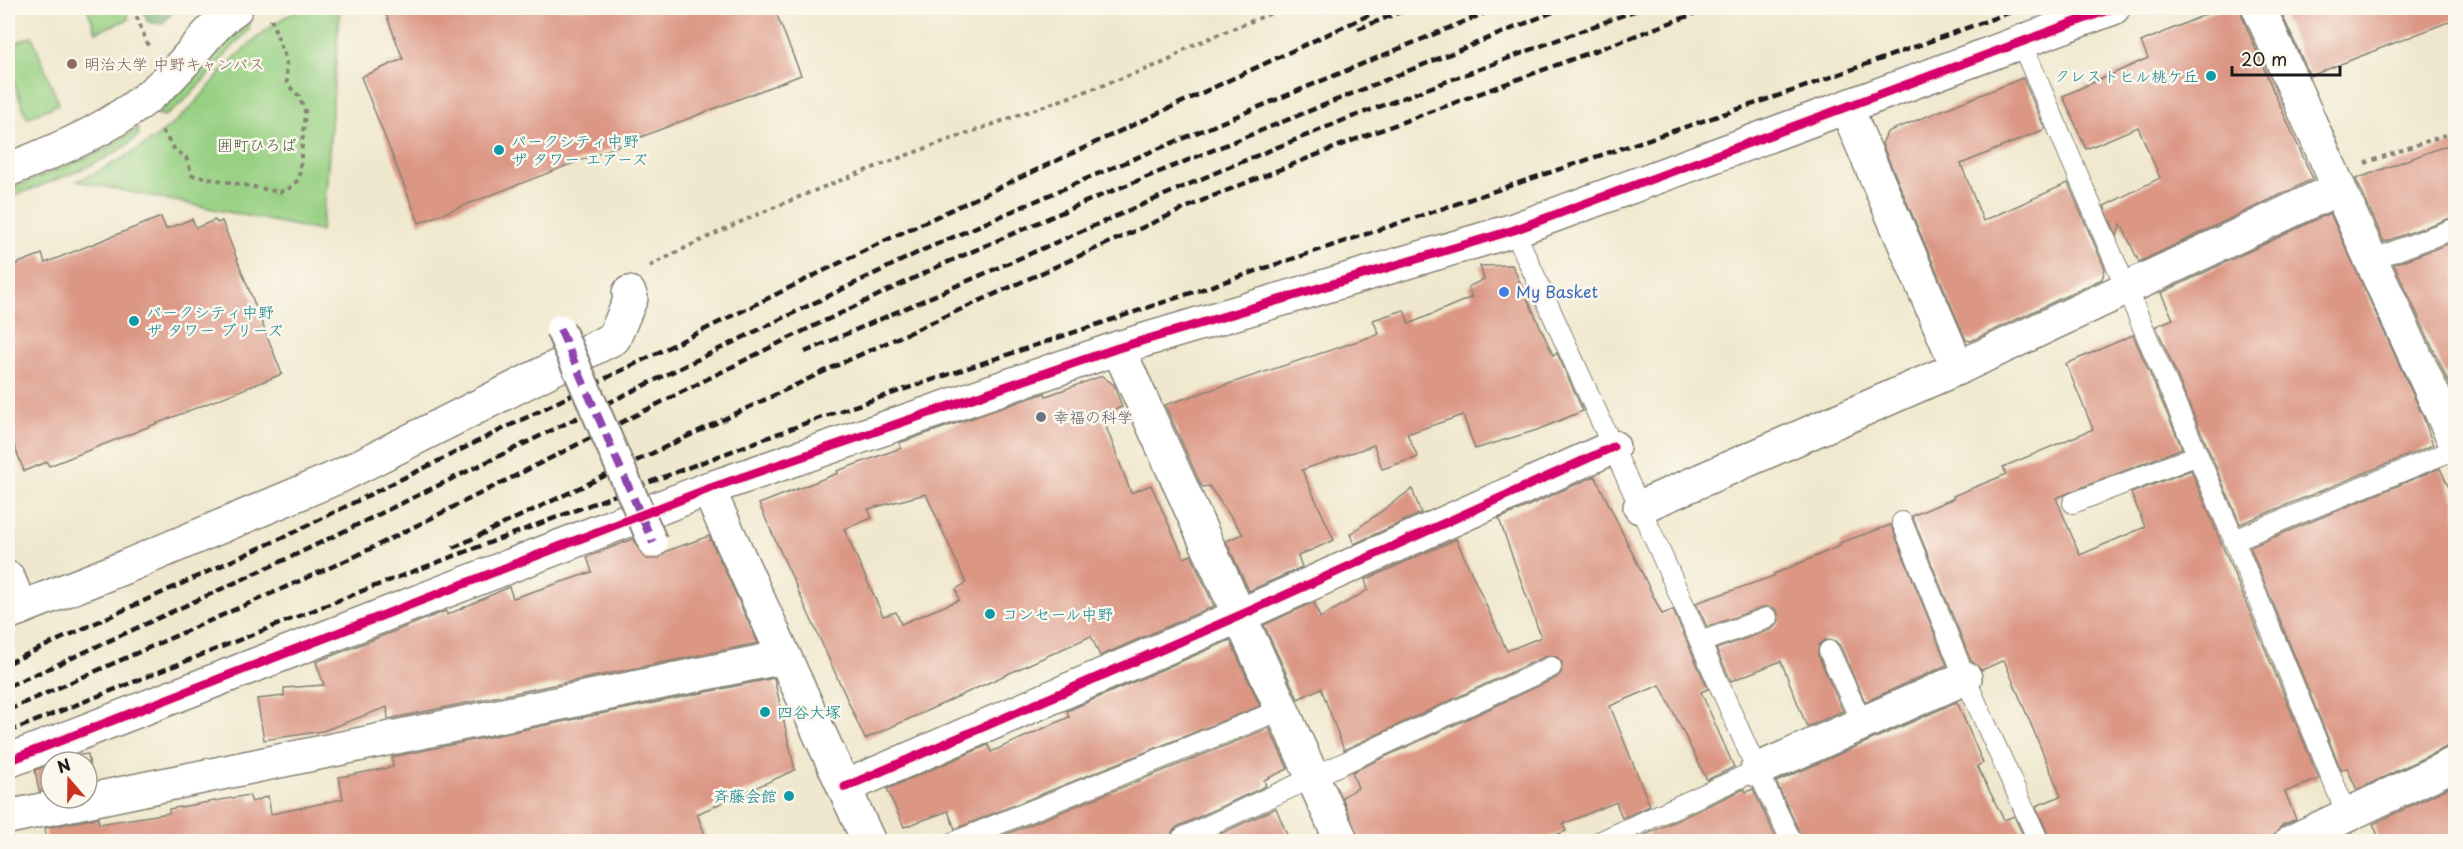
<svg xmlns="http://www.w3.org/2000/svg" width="2463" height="849" font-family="'Playpen Sans','Klee One',sans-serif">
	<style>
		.green { fill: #97d083; stroke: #5a7650; stroke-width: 1.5 }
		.forest { fill: #79b271; stroke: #4a6746; stroke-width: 1.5 }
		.building { fill: #db9684; fill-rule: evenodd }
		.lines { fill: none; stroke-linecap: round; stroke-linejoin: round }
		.service-casing { stroke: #868275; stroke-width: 22 }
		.minor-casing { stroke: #868275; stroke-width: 36 }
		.tertiary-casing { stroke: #868275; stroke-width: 36 }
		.path { stroke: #868275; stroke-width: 4; stroke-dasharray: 4.5 4.5; stroke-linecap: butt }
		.service { stroke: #fff; stroke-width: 20 }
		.minor { stroke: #fff; stroke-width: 33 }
		.tertiary { stroke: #fff; stroke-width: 33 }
		.rail { stroke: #1c1c1c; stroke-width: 4.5; stroke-dasharray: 9 4.5; stroke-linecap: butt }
		.pedestrian-bridge-casing { stroke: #868275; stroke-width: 32; stroke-linecap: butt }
		.pedestrian-bridge { stroke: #fff; stroke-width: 28 }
		.quiet { stroke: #8e44ad; stroke-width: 8; stroke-dasharray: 15 8; stroke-linecap: butt }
		.cycleway-casing { stroke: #fbf7ec; stroke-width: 13 }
		.cycleway { stroke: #d6006c; stroke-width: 9 }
		.education-dot { fill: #8d6e63; stroke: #fbf7ec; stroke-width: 2 }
		.culture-dot { fill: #0f9aa8; stroke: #fbf7ec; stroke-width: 2 }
		.shop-dot { fill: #3f7fe0; stroke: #fbf7ec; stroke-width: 2 }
		.worship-dot { fill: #6b7280; stroke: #fbf7ec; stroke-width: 2 }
		.labels { text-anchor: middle; stroke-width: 5; stroke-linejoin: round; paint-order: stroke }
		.education-label { font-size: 16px; fill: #785e54; stroke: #fbf7ec; text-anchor: start }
		.culture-label { font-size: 16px; fill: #0d838f; stroke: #fbf7ec; text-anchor: start }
		.park-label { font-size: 16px; fill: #475b40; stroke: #fbf7ec }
		.shop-label { font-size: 16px; fill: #366cbe; stroke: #fbf7ec; text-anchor: start }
		.worship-label { font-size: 16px; fill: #5b616d; stroke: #fbf7ec; text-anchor: start }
	</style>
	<rect width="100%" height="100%" fill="#fbf7ec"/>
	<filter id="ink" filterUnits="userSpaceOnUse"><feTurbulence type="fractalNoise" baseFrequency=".0167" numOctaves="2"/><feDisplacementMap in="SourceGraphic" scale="12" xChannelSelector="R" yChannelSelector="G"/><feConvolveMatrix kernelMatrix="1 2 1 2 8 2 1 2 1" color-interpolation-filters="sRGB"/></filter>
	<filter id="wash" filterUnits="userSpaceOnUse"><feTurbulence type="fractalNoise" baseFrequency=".008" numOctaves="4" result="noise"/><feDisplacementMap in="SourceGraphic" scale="24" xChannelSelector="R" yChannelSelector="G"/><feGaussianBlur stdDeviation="1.35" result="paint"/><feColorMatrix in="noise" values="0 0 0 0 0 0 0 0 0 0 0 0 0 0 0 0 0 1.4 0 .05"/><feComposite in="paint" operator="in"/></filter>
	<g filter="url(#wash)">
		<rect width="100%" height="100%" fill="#f0e8ce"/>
		<!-- green -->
		<g class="green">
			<path d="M87,8H124L129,19L96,32Z"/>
			<path d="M300,8H340L326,193L321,231L77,181C116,164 154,143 185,113C200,99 212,83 225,68C247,44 272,24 300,8Z"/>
			<path d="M249,21L250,29C224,52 192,101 164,116L157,114C190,85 216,49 249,21Z"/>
			<path d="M32,36L59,104L27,118L8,66V46Z"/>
			<path d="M138,128L139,135C110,163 46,183 8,198V190L104,150Z"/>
		</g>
		<!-- forest -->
		<path class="forest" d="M142,8H177L162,24L148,22Z"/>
		<g id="blocks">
			<!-- building -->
			<g class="building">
				<path d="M402,8H774L801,75L419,223L361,77L403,59L386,14Z"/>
				<path d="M2221,8H2241L2242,16L2273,90L2313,179L2139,262L2121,224L2117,236L2104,206L2160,178L2138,127L2086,149L2063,96L2148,58L2141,42Z"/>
				<path d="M2279,8H2456V19L2310,76Z"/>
				<path d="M2023,78L2045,129L1961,164L1983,221L2068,183L2105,269L2102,279L1971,341L1966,340L1882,144L1887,132Z"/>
				<path d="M2456,142V216L2384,242L2356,179Z"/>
				<path d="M2330,213L2424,419L2433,445L2240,524L2156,326L2173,319L2161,293Z"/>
				<path d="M161,217L166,229L192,219L196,228L215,220L217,223L222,221L282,374L49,466L47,462L24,471L14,445L8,447V267L42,254L45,263Z"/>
				<path d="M2456,241V398L2394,264Z"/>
				<path d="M1512,265L1553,355L1557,353L1583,411L1537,430L1475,449L1463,415L1407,434L1418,457L1382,469L1374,445L1302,470L1334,540L1298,556L1302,567L1249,591L1226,541L1243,534L1209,486L1202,487L1165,405L1379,334L1373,320L1404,310L1409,324L1472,297L1468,287L1484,279L1480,266Z"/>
				<path d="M2133,335L2182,448L2056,498L2080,555L2145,527L2131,493L2191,470L2319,779L2285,792L2296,819L2282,825L2274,836L2263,842H2051L2036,806L2061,796L2004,660L1982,670L1971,661L1912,516L1954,498L1953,496L2002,476L2006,474L2003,467L2093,429L2066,364Z"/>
				<path d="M1102,376L1114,385L1122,407L1101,413L1131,493L1151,485L1184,558L1191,555L1214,606L1100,656L1091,636L865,739L759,504L838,473L837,471L901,448L899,443L1045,393L1046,396ZM926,494L966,583L956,589L959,600L901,624L896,612L883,616L844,529L872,518L868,509Z"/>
				<path d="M2440,468L2456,503V745L2448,746L2357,790L2347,768L2341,770L2250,547Z"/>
				<path d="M1595,476L1662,614L1673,610L1708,689L1701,692L1734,767L1707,780L1660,685L1610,706L1650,806L1622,818L1616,802L1563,824L1566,831L1537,842H1360L1342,797L1358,788L1352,772L1556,678L1561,673L1562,663L1557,657L1546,656L1344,750L1321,688L1298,699L1264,625L1314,602L1320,618L1368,590L1365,580L1456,539L1507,651L1541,637L1499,519Z"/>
				<path d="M1412,489L1421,513L1354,544L1350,534Z"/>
				<path d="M1891,525L1947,665L1865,702L1840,646L1835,641L1825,640L1819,645L1818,655L1843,711L1807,727L1781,661L1731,681L1716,649L1772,629L1779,621L1778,613L1774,608L1763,607L1707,627L1696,603L1774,576V574L1840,546L1839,543Z"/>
				<path d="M709,536L758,643L388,719L387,707L323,731L264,740L257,699L284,696V688L324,685L316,662L446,611L447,615L509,587L513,598L592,572L587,557L633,539L643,556L646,559H652L659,558L667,551Z"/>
				<path d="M1230,640L1260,706L955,829L948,811L904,827L887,789L988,745L991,752L1069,717L1067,711Z"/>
				<path d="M774,678L795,770L697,814L706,837L693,838V842H47L45,828L98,818L99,824L169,813V809L249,795L252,802L268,796L271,814L343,799L339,777L393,767L392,757Z"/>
				<path d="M1957,702L1983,763L1977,766L2004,820L2014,816L2026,842H1804L1776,782Z"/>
				<path d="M1269,728L1288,769L1264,780L1266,786L1177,827L1172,832L1171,842H987Z"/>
				<path d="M88,754L92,781L87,782V762H60L72,756Z"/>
				<path d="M50,765L51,789L39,791L35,770Z"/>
				<path d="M2456,784V842H2381L2373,824Z"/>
				<path d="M1744,789L1746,792L1753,789L1778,842H1630Z"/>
				<path d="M1276,808L1290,842H1203Z"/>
			</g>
		</g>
	</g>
	<g filter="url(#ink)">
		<use href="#blocks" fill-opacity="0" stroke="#868275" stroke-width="1.5"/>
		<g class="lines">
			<defs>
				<g id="service">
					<path d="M2021,42L2234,540L2347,815"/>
					<path d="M1514,230L1654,538L1757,770L1792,842"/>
					<path d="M2371,260L2456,228"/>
					<path d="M2073,503L2198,455"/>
					<path d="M1902,522L1965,678L2039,842"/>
					<path d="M2234,540L2456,449"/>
					<path d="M1701,642L1767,618"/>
					<path d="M1829,651L1862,723"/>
					<path d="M1182,838L1551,667"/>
					<path d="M954,842L1283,709"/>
					<path d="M1599,842L1757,770"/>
				</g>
				<g id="minor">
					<path d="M2259,8L2371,260L2456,444"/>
					<path d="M1846,107L1958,368"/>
					<path d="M1118,348L1342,842"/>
					<path d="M708,489L869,842"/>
					<path d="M1640,507L1958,368L2339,188"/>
					<path d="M8,578L21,608"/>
					<path d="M8,613L125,567L340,476L614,338L631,298L629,293"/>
					<path d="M8,761L708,489L1118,348L1514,230L2113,8"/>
					<path d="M1757,770L1965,678"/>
					<path d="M845,787L1241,615L1613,447"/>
					<path d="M8,817L784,657"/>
					<path d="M2291,842L2456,763"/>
				</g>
				<path id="tertiary" d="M8,170C66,147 120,125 166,81C191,57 209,28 236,8"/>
			</defs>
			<!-- service casing -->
			<use href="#service" class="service-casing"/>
			<!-- minor casing -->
			<use href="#minor" class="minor-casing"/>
			<!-- tertiary casing -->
			<use href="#tertiary" class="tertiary-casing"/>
			<!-- path -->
			<g class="path">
				<path d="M133,8L149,48"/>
				<path d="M8,105L17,129"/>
				<path d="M162,131L175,150L186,157L192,175L280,192L290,188L299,179L305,111L299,96L287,84L286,60L271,19"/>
				<path d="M2365,163L2456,131"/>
				<path d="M650,266C815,179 994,127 1168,61L1188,47L1284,8"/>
			</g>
			<!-- service -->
			<use href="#service" class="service"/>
			<!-- minor -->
			<use href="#minor" class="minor"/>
			<!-- tertiary -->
			<use href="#tertiary" class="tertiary"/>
			<!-- rail -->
			<g class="rail">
				<path d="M1358,29L1410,8"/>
				<path d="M805,352L1224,169L1344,120L1642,8"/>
				<path d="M453,548L844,362L1208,198L1354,140L1710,8"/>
				<path d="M8,663L286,536L880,243L1384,8"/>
				<path d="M8,686L50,668L295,555L919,252L1095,175L1497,8"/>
				<path d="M8,710L356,556L789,338L939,266L1090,200L1563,8"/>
				<path d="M8,732L367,589L822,417L1798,89L2022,8"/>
			</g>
			<defs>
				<path id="pedestrian-bridge" d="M560,329L653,543"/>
			</defs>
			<!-- pedestrian-bridge casing -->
			<use href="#pedestrian-bridge" class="pedestrian-bridge-casing"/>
			<!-- pedestrian-bridge -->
			<use href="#pedestrian-bridge" class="pedestrian-bridge"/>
			<!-- quiet -->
			<g class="quiet">
				<path d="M2451,133L2456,145"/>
				<path d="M560,329L653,543"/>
			</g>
			<defs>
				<g id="cycleway">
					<path d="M8,761L708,489L1118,348L1514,230L2113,8"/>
					<path d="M845,787L1241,615L1613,447"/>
				</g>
			</defs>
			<!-- cycleway casing -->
			<use href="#cycleway" class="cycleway-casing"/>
			<!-- cycleway -->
			<use href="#cycleway" class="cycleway"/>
		</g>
	</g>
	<!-- markers -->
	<circle class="education-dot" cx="72" cy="64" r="6"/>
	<g class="culture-dot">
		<circle cx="2211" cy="76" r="6"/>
		<circle cx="499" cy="150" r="6"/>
		<circle cx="134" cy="321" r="6"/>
		<circle cx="990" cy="614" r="6"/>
		<circle cx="765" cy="712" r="6"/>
		<circle cx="789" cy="796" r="6"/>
	</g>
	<circle class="shop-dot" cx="1504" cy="292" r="6"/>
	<circle class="worship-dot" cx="1041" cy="417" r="6"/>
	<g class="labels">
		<!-- education labels -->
		<g class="education-label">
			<text x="84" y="70">明治大学 中野キャンパス</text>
		</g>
		<!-- culture labels -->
		<g class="culture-label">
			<text x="2199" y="82" text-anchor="end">クレストヒル桃ケ丘</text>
			<text x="511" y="147">パークシティ中野<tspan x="511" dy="18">ザ タワー エアーズ</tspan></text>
			<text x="146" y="318">パークシティ中野<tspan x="146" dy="18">ザ タワー ブリーズ</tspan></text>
			<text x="1002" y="620">コンセール中野</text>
			<text x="777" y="718">四谷大塚</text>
			<text x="777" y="802" text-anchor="end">斉藤会館</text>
		</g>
		<!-- park labels -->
		<g class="park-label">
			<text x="257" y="151">囲町ひろば</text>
		</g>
		<!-- shop labels -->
		<g class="shop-label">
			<text x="1516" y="298">My Basket</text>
		</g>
		<!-- worship labels -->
		<g class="worship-label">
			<text x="1053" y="423">幸福の科学</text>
		</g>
	</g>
	<!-- margin -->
	<rect width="2463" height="849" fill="none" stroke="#fbf7ec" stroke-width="30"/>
	<!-- north arrow -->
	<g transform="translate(69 780) rotate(340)"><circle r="28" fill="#fbf7ec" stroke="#a29f99" stroke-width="1.5"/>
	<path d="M0-4.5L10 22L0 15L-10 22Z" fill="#c8321e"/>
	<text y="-9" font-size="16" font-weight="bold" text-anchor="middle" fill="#1c1c1c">N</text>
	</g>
	<!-- scale -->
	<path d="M2232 66v9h108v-9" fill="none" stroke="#1c1c1c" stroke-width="3"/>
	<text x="2241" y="66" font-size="18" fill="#1c1c1c" stroke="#fbf7ec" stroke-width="4.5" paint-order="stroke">20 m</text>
</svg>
